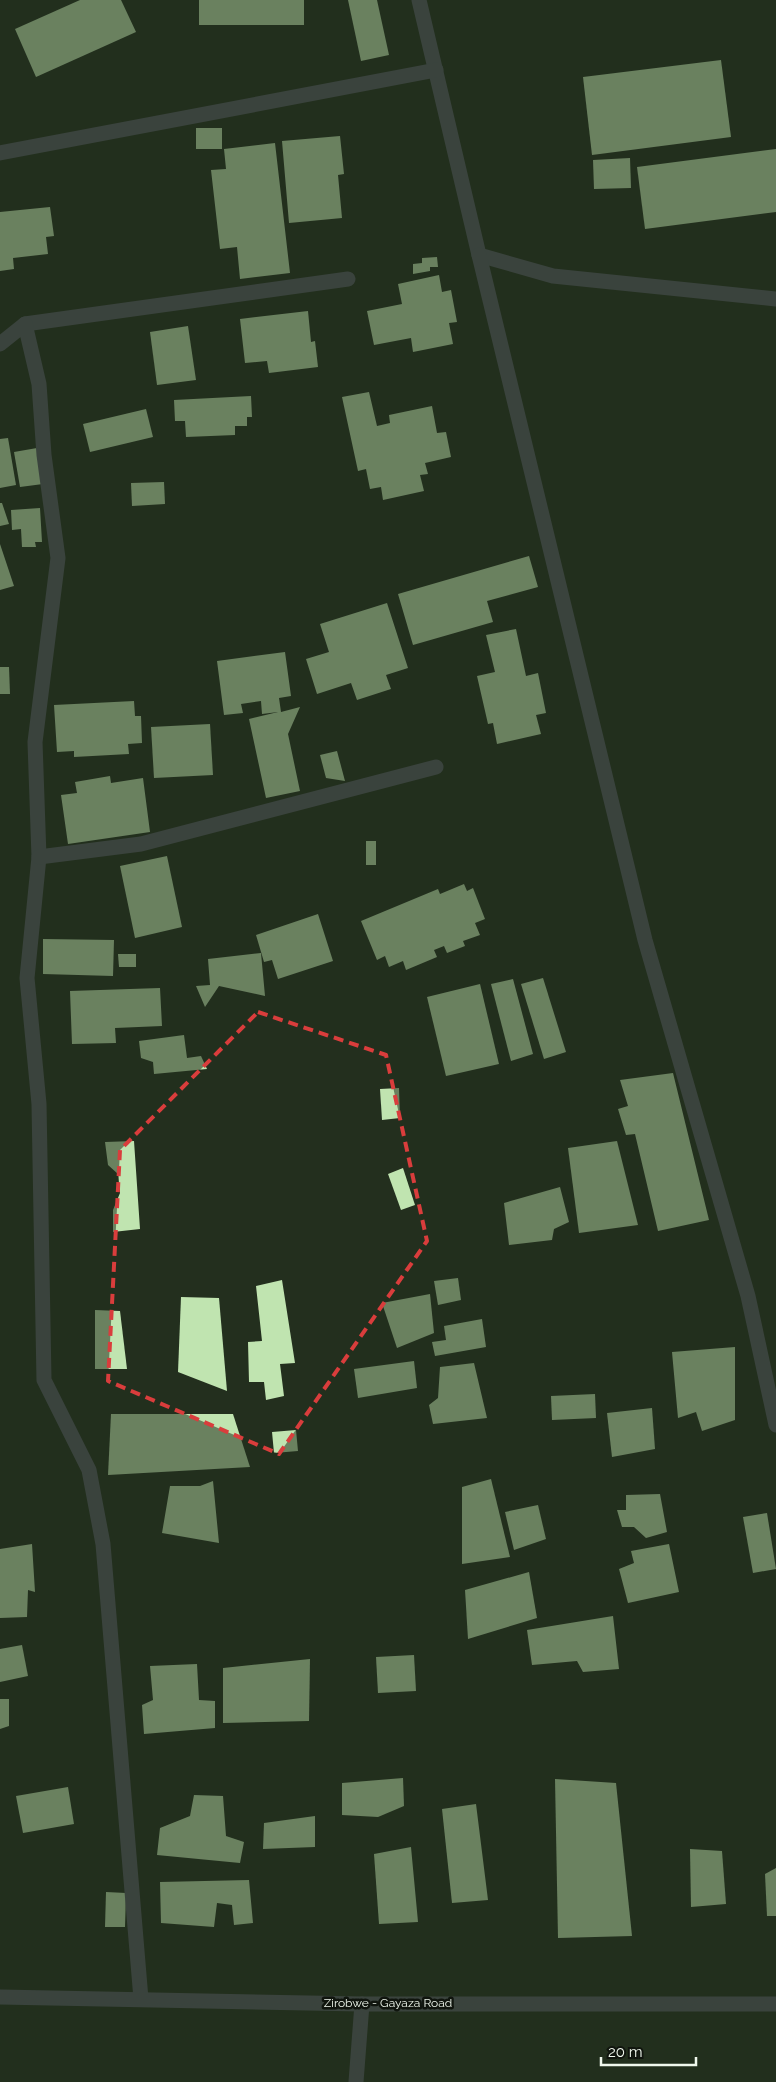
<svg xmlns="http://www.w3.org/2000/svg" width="776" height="2082" font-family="Raleway,sans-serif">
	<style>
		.building { fill: #c0e4b0 }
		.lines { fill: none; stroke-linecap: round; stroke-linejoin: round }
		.minor { stroke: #575c65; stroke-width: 15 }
		.marked { fill: none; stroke: #d93d3c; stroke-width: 4; stroke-dasharray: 10 6; stroke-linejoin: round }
		.labels { text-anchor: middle; stroke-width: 5; stroke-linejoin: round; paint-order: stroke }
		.street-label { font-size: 12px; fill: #f0f8ed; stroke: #10150e }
	</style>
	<rect width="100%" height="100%" fill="#232f1e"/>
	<!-- building -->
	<g class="building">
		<path d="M80,0H121L136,32L36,77L15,29Z"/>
		<rect x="199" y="0" width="105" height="25"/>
		<path d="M348,0H377L389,55L361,61Z"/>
		<path d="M721,60L731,137L592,155L583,77Z"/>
		<rect x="196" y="128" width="26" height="21"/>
		<path d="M340,136L344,174L338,175L342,218L289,223L282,141Z"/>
		<path d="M275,143L290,273L240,279L237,247L220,249L211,170L226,169L224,149Z"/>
		<path d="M776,149V212L645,229L637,167Z"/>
		<path d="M630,158L631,188L594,189L593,160Z"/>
		<path d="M50,207L54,236L46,237L48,254L13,258L14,269L0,271V212Z"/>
		<path d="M437,257L438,267H430V271L413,274V264L422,263V258Z"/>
		<path d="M439,275L442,292L451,290L457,322L449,323L453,344L413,352L411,338L374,345L367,311L402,304L398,284Z"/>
		<path d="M308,311L311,342L315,341L318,367L269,373L267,361L245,363L240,319Z"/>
		<path d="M188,326L196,380L157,385L150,332Z"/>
		<path d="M369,392L377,426L390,423L389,415L432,406L437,433L446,432L451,457L425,463L428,474L420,475L424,491L383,500L381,487L370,489L366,469L358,471L342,397Z"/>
		<path d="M251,396L252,417H247V426H235V435L186,437L185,421H175L174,400Z"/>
		<path d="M146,409L153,437L90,452L83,424Z"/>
		<path d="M8,438L16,485L0,488V439Z"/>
		<path d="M37,448L43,484L20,487L14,452Z"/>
		<path d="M164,482L165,504L132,506L131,483Z"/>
		<path d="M0,503H2L9,524L0,526Z"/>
		<path d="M40,508L42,542H35L36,547H22L21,529L12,530L11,510Z"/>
		<path d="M0,544L14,586L0,590Z"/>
		<path d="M529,556L538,587L487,601L493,622L413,645L398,594Z"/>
		<path d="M387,603L408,668L386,675L391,689L357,700L351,683L317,694L306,659L329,652L320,624Z"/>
		<path d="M516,629L526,676L538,673L546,713L536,715L541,734L497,744L493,723L488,724L477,676L495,672L486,635Z"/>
		<path d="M285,652L291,696L279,698L281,712L300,707L288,734L300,791L266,798L249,719L278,712L262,714L261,701L241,704L243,713L224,715L217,661Z"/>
		<path d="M0,667H9L10,694H0Z"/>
		<path d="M134,701L135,716H141L142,743L128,744L129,754L74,757V751L57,752L54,705Z"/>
		<path d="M210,724L213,775L154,778L151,727Z"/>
		<path d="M337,751L345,781L326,778L320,755Z"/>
		<path d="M110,776L111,783L143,778L150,832L68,844L61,795L77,793L75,782Z"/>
		<rect x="366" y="841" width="10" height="24"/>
		<path d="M167,856L182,927L135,938L120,866Z"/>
		<path d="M464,884L467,891L473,888L485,919L475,923L480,935L463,941L465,946L447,953L444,946L434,950L437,957L406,970L403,961L389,967L385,956L377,960L361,921L438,889L440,894Z"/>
		<path d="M318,914L333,961L278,979L272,960L264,962L256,935Z"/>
		<path d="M43,939L114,940L113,976L43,974Z"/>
		<path d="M261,953L265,996L219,986L205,1007L196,986L210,985L208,959Z"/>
		<path d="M118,954H136V967H119Z"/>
		<path d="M543,978L566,1052L544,1059L521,984Z"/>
		<path d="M513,979L533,1054L511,1061L491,984Z"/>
		<path d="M480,984L499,1064L446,1076L427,997Z"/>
		<path d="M160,988L162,1026L115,1028L116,1043L72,1044L70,991Z"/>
		<path d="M184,1035L187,1058L201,1056L207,1069L154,1074L153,1062L141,1058L139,1041Z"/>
		<path d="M673,1073L709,1220L658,1231L635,1134L626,1135L618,1109L628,1106L620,1080Z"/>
		<path d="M399,1088L400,1118L382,1120L380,1089Z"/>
		<path d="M134,1141L140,1229L113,1232V1210L120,1193L118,1174L108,1165L105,1142Z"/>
		<path d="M617,1141L638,1225L579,1233L568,1148Z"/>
		<path d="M403,1168L415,1205L401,1210L388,1174Z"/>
		<path d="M560,1187L569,1222L554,1229L552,1240L509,1245L504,1203Z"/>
		<path d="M458,1278L461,1300L438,1305L434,1281Z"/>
		<path d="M282,1280L295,1363L280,1364L284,1396L266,1400L264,1382H249L248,1342L262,1341L256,1286Z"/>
		<path d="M430,1294L434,1333L397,1348L382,1303Z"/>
		<path d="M181,1297L219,1298L227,1391L178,1372Z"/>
		<path d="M95,1310L120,1311L127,1369H95Z"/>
		<path d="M482,1319L486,1347L435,1356L432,1342L446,1340L444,1326Z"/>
		<path d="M735,1347V1420L702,1431L696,1412L678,1418L672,1352Z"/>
		<path d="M414,1361L417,1388L358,1398L354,1369Z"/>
		<path d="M474,1363L487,1418L433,1424L429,1405L438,1398L440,1367Z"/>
		<path d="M595,1394L596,1418L552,1420L551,1396Z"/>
		<path d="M652,1408L655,1449L612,1457L607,1413Z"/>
		<path d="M111,1414H233L250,1467L108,1475Z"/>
		<path d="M296,1430L298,1451L274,1453L272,1432Z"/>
		<path d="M491,1479L510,1557L462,1564V1487Z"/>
		<path d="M213,1481L219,1543L162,1533L170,1486H200Z"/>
		<path d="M660,1494L667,1532L646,1538L634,1527H622L617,1510H626V1495Z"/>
		<path d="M538,1505L546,1539L514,1550L505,1512Z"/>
		<path d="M767,1513L776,1569L753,1573L743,1517Z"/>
		<path d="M32,1544L35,1592L28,1590L27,1617L0,1618V1549Z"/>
		<path d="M669,1544L679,1592L628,1603L619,1569L634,1563L631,1551Z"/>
		<path d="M529,1572L537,1618L468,1639L465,1590Z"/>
		<path d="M613,1616L619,1669L583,1672L577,1661L532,1665L527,1630Z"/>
		<path d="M22,1645L28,1676L0,1682V1649Z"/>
		<path d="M414,1655L416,1691L378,1693L376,1657Z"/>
		<path d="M310,1659L309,1721L223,1723V1668Z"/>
		<path d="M197,1664L199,1700L215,1701V1728L144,1734L142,1705L153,1700L150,1666Z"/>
		<path d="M0,1699H9V1726L0,1729Z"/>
		<path d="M403,1778L404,1806L378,1817L342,1815V1783Z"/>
		<path d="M555,1779L616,1783L632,1936L558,1938Z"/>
		<path d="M68,1787L74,1824L23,1833L16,1796Z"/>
		<path d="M194,1795L223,1796L226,1836L244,1842L240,1863L157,1855L160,1828L190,1816Z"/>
		<path d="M476,1804L488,1900L452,1903L442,1809Z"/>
		<path d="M315,1816V1847L263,1849L264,1823Z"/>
		<path d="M411,1847L418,1922L379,1924L374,1854Z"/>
		<path d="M690,1849L722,1851L726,1904L691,1907Z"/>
		<path d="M776,1868V1916H767L765,1874Z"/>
		<path d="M249,1880L253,1923L234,1925L232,1905L217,1903L214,1927L161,1923L160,1882Z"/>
		<path d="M106,1892L126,1893L125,1927H105Z"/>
	</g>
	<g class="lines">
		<!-- minor -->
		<g class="minor">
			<path d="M419,0L479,255L553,276L776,299"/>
			<path d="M0,153L436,70"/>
			<path d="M479,255L645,940L748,1296L776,1425"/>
			<path d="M25,324L348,279"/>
			<path d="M0,344L25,324L39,384L44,455L58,558L35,742L39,857L27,978L39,1104L44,1380L89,1470L103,1544L141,1999"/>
			<path d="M39,857L141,844L436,767"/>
			<path d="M0,1997L362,2004H776"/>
			<path d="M356,2082L362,2004"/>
		</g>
	</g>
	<!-- marked area -->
	<path d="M0 0H776V2082H0ZM258,1012L386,1055L427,1241L279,1454L108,1381L120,1150Z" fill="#232f1e" fill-opacity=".55" fill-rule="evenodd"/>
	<path class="marked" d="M258,1012L386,1055L427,1241L279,1454L108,1381L120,1150Z"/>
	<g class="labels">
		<!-- street labels -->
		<g class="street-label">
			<text x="388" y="2007">Zirobwe - Gayaza Road</text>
		</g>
	</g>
	<!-- scale -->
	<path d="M601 2057v8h95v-8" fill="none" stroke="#f0f8ed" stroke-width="2.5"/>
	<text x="608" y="2057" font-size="15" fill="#f0f8ed" stroke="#10150e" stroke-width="4" paint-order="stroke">20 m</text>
</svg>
